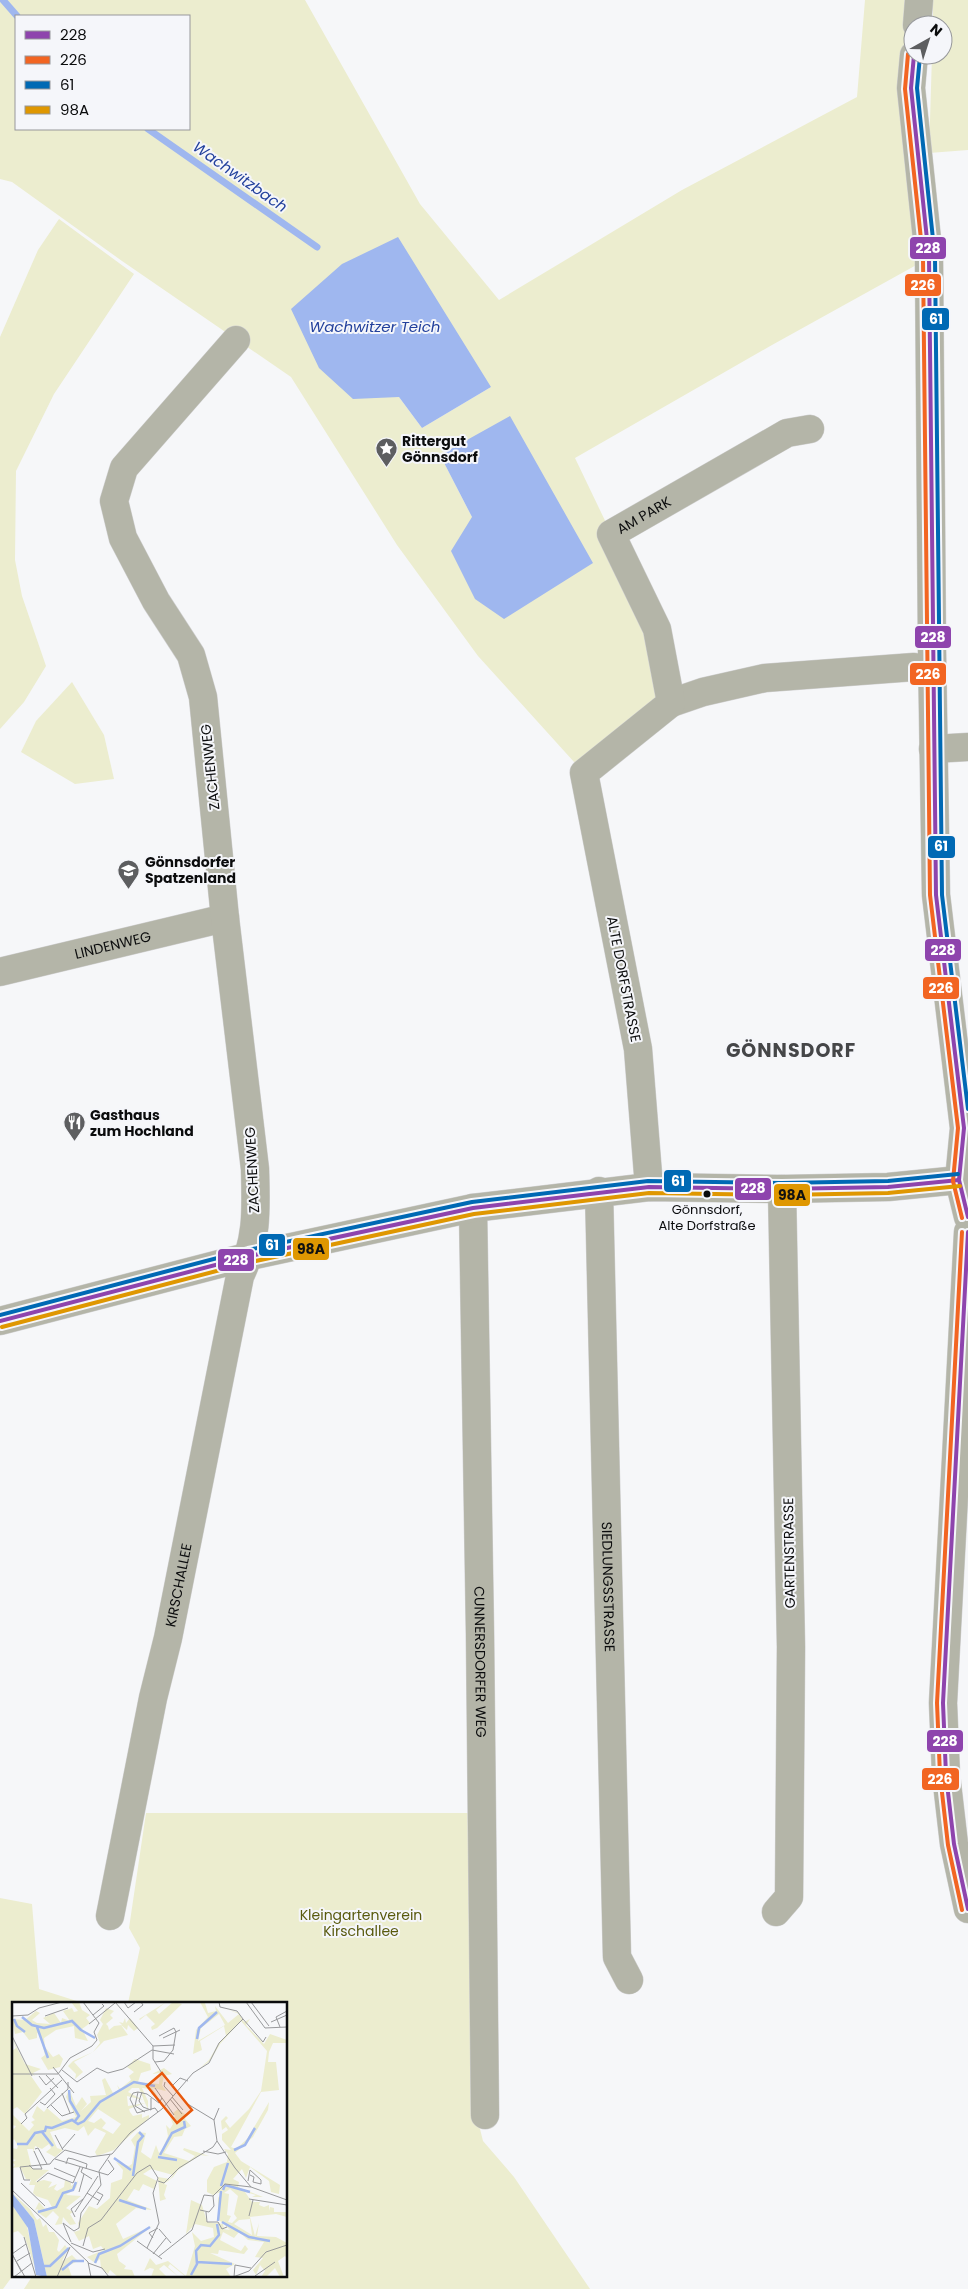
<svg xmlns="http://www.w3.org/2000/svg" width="968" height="2289" font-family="Poppins,sans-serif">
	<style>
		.green { fill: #ecedcf; fill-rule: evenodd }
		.water { fill: #9fb7ef }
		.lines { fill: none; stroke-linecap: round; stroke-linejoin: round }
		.stream { stroke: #9fb7ef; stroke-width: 7 }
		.minor-casing { stroke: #d1d1d2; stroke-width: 29 }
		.minor { stroke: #b4b5a8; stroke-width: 28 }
		.bus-1-casing { stroke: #f5f6fa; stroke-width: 8 }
		.bus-2-casing { stroke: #f5f6fa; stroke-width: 8 }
		.bus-3-casing { stroke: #f5f6fa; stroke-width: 8 }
		.bus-4-casing { stroke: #f5f6fa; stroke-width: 8 }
		.bus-1 { stroke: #8e44ad; stroke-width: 4 }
		.bus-2 { stroke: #f26522; stroke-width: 4 }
		.bus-3 { stroke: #0069b4; stroke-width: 4 }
		.bus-4 { stroke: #df9701; stroke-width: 4 }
		.bus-dot { fill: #0b0c0d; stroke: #f5f6fa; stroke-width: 2 }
		.labels { text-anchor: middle; stroke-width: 4; stroke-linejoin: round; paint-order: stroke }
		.bus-label { font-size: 13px; fill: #0b0c0d; stroke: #f5f6fa }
		.poi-label { font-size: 14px; font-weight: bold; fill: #0b0c0d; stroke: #f5f6fa; text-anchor: start }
		.street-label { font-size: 14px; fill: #0b0c0d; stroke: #f5f6fa }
		.park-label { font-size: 14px; fill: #595a0e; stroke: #f5f6fa }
		.water-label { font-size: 15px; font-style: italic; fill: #22409c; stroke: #f5f6fa }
		.district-label { font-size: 19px; font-weight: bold; letter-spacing: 1px; fill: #454648; stroke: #f5f6fa }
		.inset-river { fill: none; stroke: #9fb7ef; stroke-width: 2.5 }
		.inset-road { fill: none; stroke: #98999b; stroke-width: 1 }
		.view { fill: #e8590c; fill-opacity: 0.15; stroke: #e8590c; stroke-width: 2.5 }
		.inset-edge { fill: none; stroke: #0b0c0d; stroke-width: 2.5 }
		.line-badge { stroke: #f5f6fa; stroke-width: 2 }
		.badge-label { font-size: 14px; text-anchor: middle; font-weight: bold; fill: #fff }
		.pale-badge-label { font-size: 14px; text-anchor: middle; font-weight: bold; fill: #111 }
	</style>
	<rect width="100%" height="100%" fill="#f6f7f9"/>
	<!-- green -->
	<g class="green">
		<path d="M0,0H305L420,204L499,300L682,190L857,97L865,0H919L913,25V55L929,258L772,345L575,458L657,629L671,703L584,773L478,656L397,545L291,377L122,261L12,182L0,179ZM16,16H189V129H16ZM491,387L422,428L399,397ZM440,455L593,563L472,517Z"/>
		<path d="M933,0H968V150L929,153L932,55H943V25H933Z"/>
		<path d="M59,219L134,274L54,394L16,471L15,560L22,596L46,666L24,702L0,729V337L38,250Z"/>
		<path d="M72,682L104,735L114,779L75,784L21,752L36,721Z"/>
		<path d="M146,1813H470L474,2105L483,2141L514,2177L590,2289H24L33,2275H286V2003H128L140,1948L129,1928Z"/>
		<path d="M0,1898L32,1904L39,1989L83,2003H14V2274L3,2289H0Z"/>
	</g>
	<!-- water -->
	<g class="water">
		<path d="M398,237L491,387L422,428L399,397L353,399L319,368L291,309L342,264Z"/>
		<path d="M510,416L593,563L504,619L475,599L451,551L472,517L440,455Z"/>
	</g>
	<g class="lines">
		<!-- stream -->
		<g class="stream">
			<path d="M3,0L17,16"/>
			<path d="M148,129L317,247"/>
		</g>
		<defs>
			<g id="minor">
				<path d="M917,25L919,0"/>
				<path d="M914,55L911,88L929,258L932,651L936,895L964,1128L959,1180L968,1217"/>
				<path d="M671,703L703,692L765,678L914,667"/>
				<path d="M933,749L968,747"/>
				<path id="s1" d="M0,972L225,918"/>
				<path id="s2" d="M649,1187L638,1049L584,773L671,703L657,629L611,534L787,433L810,429"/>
				<path id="s3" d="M599,1191L617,1957L629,1980"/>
				<path id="s4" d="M473,1208L480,1634L485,2115"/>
				<path d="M968,1232L943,1703L946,1775L954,1844L968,1909"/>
				<path d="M0,1321L250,1256L473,1208L649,1187L782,1189L888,1187L959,1180"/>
				<path d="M776,1912L789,1897L791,1647L782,1189"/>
				<path id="s5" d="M110,1916L153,1698L168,1638L240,1276C258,1239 256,1209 255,1169L225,918L203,697L191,655L156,601L123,538L114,501L124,468L236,340"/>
			</g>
		</defs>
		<!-- minor casing -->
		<use href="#minor" class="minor-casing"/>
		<!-- minor -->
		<use href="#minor" class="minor"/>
		<defs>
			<g id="bus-1">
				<path d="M914,55L911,88L929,258L936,895L964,1128L959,1180L968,1217"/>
				<path d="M968,1232L943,1703L946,1775L954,1844L968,1909"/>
				<path d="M0,1321L250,1256L473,1208L649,1187L782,1189L888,1187L959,1180"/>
			</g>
			<g id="bus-2">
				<path d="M908,54L905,89L923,258L930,895L958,1128L953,1181L962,1218"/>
				<path d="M962,1232L937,1703L940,1775L948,1845L962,1910"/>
			</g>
			<g id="bus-3">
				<path d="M920,56L917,88L935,258L942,895L968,1109"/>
				<path d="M0,1315L248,1250L472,1202L648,1181L782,1183L888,1181L958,1174"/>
			</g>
			<path id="bus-4" d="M2,1327L251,1262L474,1214L649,1193L782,1195L888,1193L960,1186"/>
		</defs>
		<!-- bus-1 casing -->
		<use href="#bus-1" class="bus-1-casing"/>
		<!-- bus-2 casing -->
		<use href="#bus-2" class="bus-2-casing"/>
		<!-- bus-3 casing -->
		<use href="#bus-3" class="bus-3-casing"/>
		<!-- bus-4 casing -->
		<use href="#bus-4" class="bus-4-casing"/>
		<!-- bus-1 -->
		<use href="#bus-1" class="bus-1"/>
		<!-- bus-2 -->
		<use href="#bus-2" class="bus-2"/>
		<!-- bus-3 -->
		<use href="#bus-3" class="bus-3"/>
		<!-- bus-4 -->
		<use href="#bus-4" class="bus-4"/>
	</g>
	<!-- icons -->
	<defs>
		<symbol id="sight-pin" viewBox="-11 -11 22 30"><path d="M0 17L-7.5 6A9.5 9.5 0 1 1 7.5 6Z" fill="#5d5e60" stroke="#f5f6fa"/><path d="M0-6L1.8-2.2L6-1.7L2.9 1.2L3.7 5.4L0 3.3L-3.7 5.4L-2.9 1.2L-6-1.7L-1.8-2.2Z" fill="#fff"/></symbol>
		<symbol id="school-pin" viewBox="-11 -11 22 30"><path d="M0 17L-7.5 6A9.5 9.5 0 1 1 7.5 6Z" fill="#5d5e60" stroke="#f5f6fa"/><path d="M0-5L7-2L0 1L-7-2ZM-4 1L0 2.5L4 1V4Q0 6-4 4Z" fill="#fff"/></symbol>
		<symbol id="restaurant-pin" viewBox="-11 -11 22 30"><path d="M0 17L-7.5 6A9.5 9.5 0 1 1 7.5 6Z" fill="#5d5e60" stroke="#f5f6fa"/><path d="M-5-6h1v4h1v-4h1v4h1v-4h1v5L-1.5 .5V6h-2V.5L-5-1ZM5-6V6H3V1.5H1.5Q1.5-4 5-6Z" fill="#fff"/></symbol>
	</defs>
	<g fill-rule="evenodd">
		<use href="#sight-pin" x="374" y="436" width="25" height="34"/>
		<use href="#school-pin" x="116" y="858" width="25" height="34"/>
		<use href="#restaurant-pin" x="62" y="1110" width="25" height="34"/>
	</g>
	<!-- markers -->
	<circle class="bus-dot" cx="707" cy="1194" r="4.5"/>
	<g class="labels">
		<!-- bus labels -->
		<g class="bus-label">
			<text x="707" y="1214">Gönnsdorf,<tspan x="707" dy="16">Alte Dorfstraße</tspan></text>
		</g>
		<!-- poi labels -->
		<g class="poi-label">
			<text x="402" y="446">Rittergut<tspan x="402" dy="16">Gönnsdorf</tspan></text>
			<text x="145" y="867">Gönnsdorfer<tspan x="145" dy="16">Spatzenland</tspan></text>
			<text x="90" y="1120">Gasthaus<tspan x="90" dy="16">zum Hochland</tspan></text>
		</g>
		<!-- street labels -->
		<g class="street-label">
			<text dy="5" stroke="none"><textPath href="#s2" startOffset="750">AM PARK</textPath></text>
			<text transform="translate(210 767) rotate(-96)" y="5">ZACHENWEG</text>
			<text dy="5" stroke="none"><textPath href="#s1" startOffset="116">LINDENWEG</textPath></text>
			<text transform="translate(624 979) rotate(79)" y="5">ALTE DORFSTRASSE</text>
			<text transform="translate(252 1170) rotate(-93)" y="5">ZACHENWEG</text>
			<text transform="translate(789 1553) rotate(-91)" y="5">GARTENSTRASSE</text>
			<text dy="5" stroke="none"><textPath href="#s5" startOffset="338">KIRSCHALLEE</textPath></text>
			<text dy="5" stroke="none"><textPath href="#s3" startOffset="396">SIEDLUNGSSTRASSE</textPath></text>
			<text dy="5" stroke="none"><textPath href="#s4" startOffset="454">CUNNERSDORFER WEG</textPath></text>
		</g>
		<!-- park labels -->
		<g class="park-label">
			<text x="361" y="1920">Kleingartenverein<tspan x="361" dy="16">Kirschallee</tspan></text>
		</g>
		<!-- water labels -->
		<g class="water-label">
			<text transform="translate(240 177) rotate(35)" y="5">Wachwitzbach</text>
			<text x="375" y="332">Wachwitzer Teich</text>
		</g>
		<!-- district labels -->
		<g class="district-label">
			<text x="791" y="1057">GÖNNSDORF</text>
		</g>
	</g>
	<!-- overview -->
	<g transform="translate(12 2002)">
		<rect width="275" height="275" fill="#f6f7f9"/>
		<path d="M59,0H67L70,8L78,13L74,16L78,21L70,27L76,39L63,36L62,24L44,28L32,36L33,45L41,55L47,52L51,57L48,65L36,68L29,56L33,53L28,33L25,31V36L17,38L11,30L3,32L0,17L13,18L24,9L28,11L20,18L25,21L38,22L31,16L42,11L49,21L50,16L58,19L51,9L60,6L62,10L66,9ZM154,0L144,8L147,12L161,0L170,2L145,26L140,28L139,25L143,22L134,13L128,18L127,17ZM188,0L193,1L196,11L204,9L203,4L216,21L227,12L215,7L227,11L232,20L238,17L234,23L252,42L258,32L275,38V41H261L257,50L256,60H264L267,88L249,90L219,145L224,147L235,137L257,100L256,108L241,135L223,151L229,159L268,183L267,192L259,190L257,179L238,165L234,176L230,167L221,177L227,180L226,185L251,195H240L244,193L233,190L240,200H248L247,203L252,205L257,203V209L258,205L262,206V210H275V215L264,212L238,215L243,234L247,221L245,234L264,235L275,241V256L273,254L266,259L272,275H268L263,266L254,275H249L253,269L248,263L244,273L241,268L251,256L243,255L252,240L236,238L227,230L222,236L211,230L208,238L229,249L233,243L236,247L232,252L207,248L206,252L198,251L223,262L214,267L219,275H174L158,262L156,265L167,275L152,263L147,267L155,275H139L142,267L138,266L132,269L138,256L144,263L156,259L174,274L183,244L180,230L189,239L202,235L201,226L183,222L174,232L179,198L190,203L195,220L211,222L212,227L218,228L206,217V196L211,189L201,193L195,190V178L202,165L215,160L216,152L212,147L219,148L210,138V132L216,128L214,125L210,128L209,119L214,114L216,116L213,119L218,126L237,107L249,89L255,49L229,19L208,42L198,59L187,67L197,58L207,41L214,34L212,24L188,39L190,48L181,52L184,28L196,15ZM207,12L213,23L186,39L189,26ZM218,187L226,194L222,212L225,216L220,221L216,220L219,214L215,213L217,192L212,191ZM238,217L240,233L222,222L227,218ZM94,6L102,9L98,13L101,16L94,22L96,24L103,19L96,24L97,28L102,24L110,23L107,20L111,21L113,16L114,21L118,16L126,26L122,29L116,23L115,28L109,23L116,33L92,39L81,50L62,60L71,70L63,77L64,72L56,64L61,59L81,50L88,41L85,33L91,22L88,18ZM0,36L13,62L29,67L21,71L23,74L17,71L30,90L13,112L5,105L0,108V49L4,46ZM123,57L138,62L139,68L129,71L126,80L147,82L148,71L140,72L152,66L160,72L152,74L150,83L154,89L140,86L146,95L140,93L138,87L130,86L136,99V107L133,101L117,107L118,110L121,114L130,112V116L137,113V116L102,148L85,154L83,150L94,131L83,126L76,134L72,124L66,129L53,126L38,130L45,146L51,148L43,155L34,150L39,146L37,142L30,147L23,144L21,151V147H15L20,167L37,168L23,180L32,178L40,180L36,186L45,182L42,187L45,189L52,185L53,178L59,181V184L66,179L64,186L54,193L69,194L54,206L61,210L58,212L64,222L58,223L51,215L50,222L43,223L47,215L41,209L34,216L25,210L26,207L23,208L27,200L33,207L40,205L36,198L24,194L21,191L23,183H17L19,178L14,177L8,165L0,166L3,163L0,160L4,158L0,157V146L5,147L6,144L2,137L0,140V125L2,127L4,124L0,123V112L17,129L22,123L19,120L23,118L20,115L25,104L32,110L35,106L50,119L64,115L54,95L57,87L64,104L70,95L75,102L69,109L79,100L78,94L94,93L90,78L93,76L101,91L107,88L105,83L108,87L119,78L117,74L122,70L115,65ZM120,86H127L133,101L116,104L115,94L131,98L116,90ZM86,107L109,122L101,132L90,126L94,121L89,116L82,121L76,119ZM166,107L174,113L173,117L179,124L173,127L170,134L162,135L152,151L177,159L183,154L171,148L172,146L197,154L188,153L166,168L161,175L152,182L155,183L152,193L154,197L148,199L146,175L158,177L161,173L139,167L131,172L145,179L142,187L131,182L127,189L122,187L115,198L141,208L124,206L104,222L111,237L140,224L105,252L107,259L114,264L112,267L120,268L123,275H106L98,268L96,272L89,266L88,257L83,261L75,255L92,248L89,244L81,247L77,234L67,239L62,230L68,228L66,221L77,204L85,207L98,196L99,181L110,177L111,168L104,160L117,164L120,162L123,145L119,138L126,130L134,131L129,150L139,157L144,143L147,151L150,148L156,134L154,123L158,127L161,122L158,115H163L161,111ZM0,191L18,207L25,218L28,216L31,225L34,222L37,230H42L47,238L45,248L47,250L53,243L56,247L50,259L60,253L66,259L56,264L60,275H35L22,218ZM0,203L15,224L26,275L13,236L6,229L0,231Z" fill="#ecedcf" fill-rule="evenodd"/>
		<path d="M0,191L22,218L35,275L24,273L16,226L0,203Z" fill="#9fb7ef"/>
		<path class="inset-river" d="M10,15L20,23L32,26L60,19L69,28M2,17L5,24L13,30M25,25L36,56M69,28L83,36M185,37L187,26L205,10M57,88L58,99L67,114L63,119M30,130L41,144M5,142H15L23,131L33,129L34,125L40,126L60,118L66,122L72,119L88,100L122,80L143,84M222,148L233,143L243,126M148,153L160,131L173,125L172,119M146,155L165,158M102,156L119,168M121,174L126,140L131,134L127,130M209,184L216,161M211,188L213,183L238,190M0,196L12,209L19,225L32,275M107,198L134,207M26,210L44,205L51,191L61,188L64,180M206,219L209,189M210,220L237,235L258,239M185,260L220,262M83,261L87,252L108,244L138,225M31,264H38L57,246M50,268L61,259H72M179,273L185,262L184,249L189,243L198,244L207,233L205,222"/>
		<path class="inset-road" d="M103,0L141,44V57L151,73L174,101L202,118M112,0L116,6L124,0M207,0L208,5L225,9L231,17M234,0L253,26L275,25M239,0L257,24M122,10L131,3L129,0M81,13L92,4L90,2M0,14L16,13L27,6L50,0M33,14L56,6M231,17L251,40L254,35M259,20L275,13M77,22L103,1M268,25L264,15L275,9M0,34L20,74M151,36L168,28M141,44L163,43M140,48L162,52M143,60L152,59L161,48L164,30L162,26L147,34M41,65L62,91M50,68L65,80L85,66L96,71L111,67L140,48M0,72H46M46,72L58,56L80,44L85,38L82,30L87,21L71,0M34,73L46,86M27,74L34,83L42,76M153,80L152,84L161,94M160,84L168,76L176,79M143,86L162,113M126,90L123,104L133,110M130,90L127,99L131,105L139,108V96M50,91L58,111M160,95L171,108M158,97L170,112M28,100L33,103L43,92L38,86M39,103L50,114L62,110M35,106L56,87V80M207,106L202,118L205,139L223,166L239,185L275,198M146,110L143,106L125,111L118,97L121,91L126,90L135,92L147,101L150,96M9,122L15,116L13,112L50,78M43,133L51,148M23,147L26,146L35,162M50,147L63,132M191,149L206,152L214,150M43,157L96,173L102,167L96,158M41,158L53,148L78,155L100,152L118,131L150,107L181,71L197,61L207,41L231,17M54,162L56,156L61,157L75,162L74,167M17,163L21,167H30L22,149M71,165L69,170L80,177M42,166L63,175M238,173L242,175L241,180L249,182M18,178H12L8,165L38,162L41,158M146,179L152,181L167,166L201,145L205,139M236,179L238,168L249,178V182M25,180L36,171L61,181L68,165M9,181L33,204M0,188L76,260L79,275M67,190L72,172M85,190L91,193L85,203M75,191L88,199M201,194L213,182L239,185M237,197L275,203M188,208L197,210L202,204L201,194M63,210L86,174M194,210L195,220H206L210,227L215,225M237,214L241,198M63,215L59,207L71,197M147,227L159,241M12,235L24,275M141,236L137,231L146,226M125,239L150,257M59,240L51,221L62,229L67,226L69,211L89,183L87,169L98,153M59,241L81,250L93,247M71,244L76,226L89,218L125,171L138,163L146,176L141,191L147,221L135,246M0,252L14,242M0,252L9,269M0,252L13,275M141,252L154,236M146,255L180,228L192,193L201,194M5,259L18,251M76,261L90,266L97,275M237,269L254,250L275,243M243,274L263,260M2,275L20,261M45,275L58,245M221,275L237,269M222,275L223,263L239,266"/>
		<path class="view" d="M150,71L180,108L165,121L135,84Z"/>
		<rect width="275" height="275" class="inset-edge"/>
	</g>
	<g class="line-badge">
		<rect x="909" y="236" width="38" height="24" rx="5" fill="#8e44ad"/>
		<rect x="904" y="273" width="38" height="24" rx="5" fill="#f26522"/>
		<rect x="921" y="307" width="29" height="24" rx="5" fill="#0069b4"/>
		<rect x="914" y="625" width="38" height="24" rx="5" fill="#8e44ad"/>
		<rect x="909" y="662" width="38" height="24" rx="5" fill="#f26522"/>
		<rect x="927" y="835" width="29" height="24" rx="5" fill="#0069b4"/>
		<rect x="924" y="938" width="38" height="24" rx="5" fill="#8e44ad"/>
		<rect x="922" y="976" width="38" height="24" rx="5" fill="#f26522"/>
		<rect x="663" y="1169" width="29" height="24" rx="5" fill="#0069b4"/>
		<rect x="734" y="1177" width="38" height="24" rx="5" fill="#8e44ad"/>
		<rect x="773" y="1183" width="38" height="24" rx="5" fill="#df9701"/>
		<rect x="258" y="1233" width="28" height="24" rx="5" fill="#0069b4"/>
		<rect x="292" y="1237" width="38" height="24" rx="5" fill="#df9701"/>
		<rect x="217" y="1248" width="38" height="24" rx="5" fill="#8e44ad"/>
		<rect x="926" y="1729" width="38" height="24" rx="5" fill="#8e44ad"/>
		<rect x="921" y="1767" width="39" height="24" rx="5" fill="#f26522"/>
	</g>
	<g class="badge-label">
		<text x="928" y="253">228</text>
		<text x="923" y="290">226</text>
		<text x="936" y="324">61</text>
		<text x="933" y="642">228</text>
		<text x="928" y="679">226</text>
		<text x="941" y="851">61</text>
		<text x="943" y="955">228</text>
		<text x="941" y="993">226</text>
		<text x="678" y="1186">61</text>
		<text x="753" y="1193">228</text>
		<text x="272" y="1250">61</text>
		<text x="236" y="1265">228</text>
		<text x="945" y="1746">228</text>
		<text x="940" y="1784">226</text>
	</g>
	<g class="pale-badge-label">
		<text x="792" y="1200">98A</text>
		<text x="311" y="1254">98A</text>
	</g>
	<!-- legend -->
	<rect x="15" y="15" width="175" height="115" fill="#f5f6fa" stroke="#97989b"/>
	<rect x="25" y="31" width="25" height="8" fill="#8e44ad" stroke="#97989b"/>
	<text x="60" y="40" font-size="15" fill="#0b0c0d">228</text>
	<rect x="25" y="56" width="25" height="8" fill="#f26522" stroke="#97989b"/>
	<text x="60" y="65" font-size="15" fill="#0b0c0d">226</text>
	<rect x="25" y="81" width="25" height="8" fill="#0069b4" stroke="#97989b"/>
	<text x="60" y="90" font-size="15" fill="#0b0c0d">61</text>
	<rect x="25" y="106" width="25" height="8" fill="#df9701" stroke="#97989b"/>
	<text x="60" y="115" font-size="15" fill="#0b0c0d">98A</text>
	<!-- north arrow -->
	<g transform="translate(928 40) rotate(39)"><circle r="24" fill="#f5f6fa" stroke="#97989b"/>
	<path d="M0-4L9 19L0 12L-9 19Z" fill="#5d5e60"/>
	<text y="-8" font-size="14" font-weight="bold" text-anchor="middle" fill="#0b0c0d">N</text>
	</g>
</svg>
